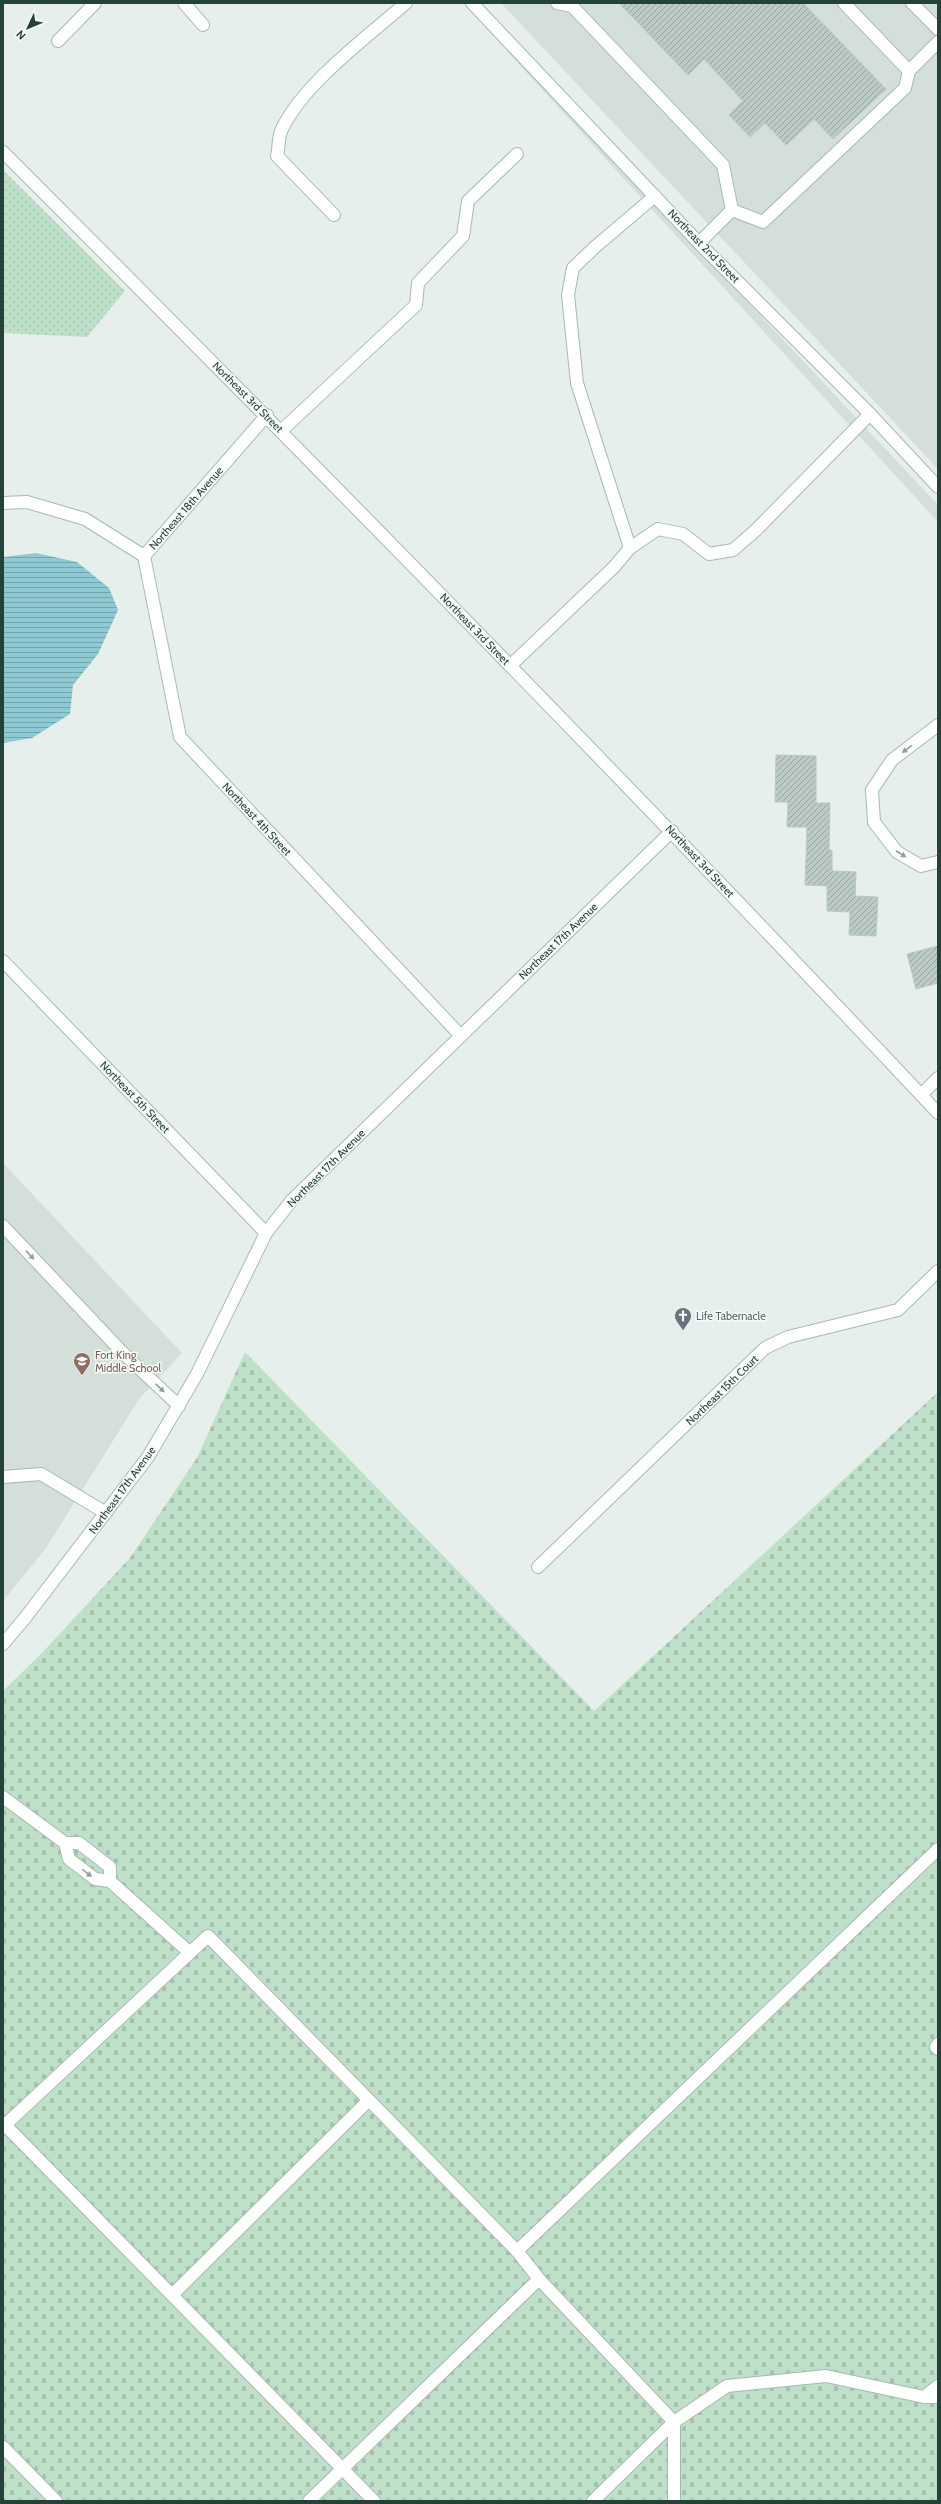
<svg xmlns="http://www.w3.org/2000/svg" width="941" height="2504" font-family="Cabin,sans-serif">
	<style>
		.built { fill: #d4dfda }
		.cemetery { fill: url(#cemetery-stones) }
		.park { fill: url(#park-dots) }
		.water { fill: url(#water-rules) }
		.building { fill: url(#building-hatch); stroke: #b8c9c2 }
		.lines { fill: none; stroke-linecap: round; stroke-linejoin: round }
		.minor-casing { stroke: #a8b8b2; stroke-width: 14 }
		.minor { stroke: #fff; stroke-width: 12 }
		.oneway { fill: #92a09c }
		.labels { text-anchor: middle; stroke-width: 3; stroke-linejoin: round; paint-order: stroke }
		.street-label { font-size: 11px; fill: #24423a; stroke: #f7fbf9 }
		.worship-label { font-size: 11px; fill: #5b616d; stroke: #f7fbf9; text-anchor: start }
		.education-label { font-size: 11px; fill: #785e54; stroke: #f7fbf9; text-anchor: start }
	</style>
	<defs>
		<pattern id="cemetery-stones" width="16" height="16" patternUnits="userSpaceOnUse"><rect width="16" height="16" fill="#bfe0c8"/><path d="M2 7V4a2 2 0 0 1 4 0v3zM10 15v-3a2 2 0 0 1 4 0v3z" fill="#a4c1ad"/></pattern>
		<pattern id="park-dots" width="8" height="8" patternUnits="userSpaceOnUse"><rect width="8" height="8" fill="#bfe0c8"/><path d="M2 2h.1M6 6h.1" fill="none" stroke="#a4c1ad" stroke-width="1.8" stroke-linecap="round"/></pattern>
		<pattern id="water-rules" width="6" height="5" patternUnits="userSpaceOnUse"><rect width="6" height="5" fill="#8ec9d4"/><path d="M0 2.5h6" fill="none" stroke="#74a5ad"/></pattern>
		<pattern id="building-hatch" width="6" height="6" patternUnits="userSpaceOnUse"><rect width="6" height="6" fill="#bbcac4"/><path d="M-1 1l2-2M0 6l6-6M5 7l2-2" fill="none" stroke="#98a6a0"/></pattern>
	</defs>
	<rect width="100%" height="100%" fill="#e6efeb"/>
	<!-- built -->
	<g class="built">
		<path d="M463,3H468L938,505V522Z"/>
		<path d="M501,3H938V469Z"/>
		<path d="M3,1163L182,1353L139,1399L46,1548L3,1601Z"/>
	</g>
	<!-- cemetery -->
	<path class="cemetery" d="M245,1352L594,1711L938,1392V2501H3V1691L42,1653L130,1558L197,1458Z"/>
	<!-- park -->
	<path class="park" d="M3,170L125,291L87,337L3,333Z"/>
	<!-- water -->
	<path class="water" d="M36,553L77,562L109,588L118,610L98,654L73,685L70,714L32,738L3,743V557Z"/>
	<!-- building -->
	<g class="building">
		<path d="M619,3H803L886,89L833,139L814,119L786,145L765,123L750,137L729,115L743,101L704,59L688,75Z"/>
		<path d="M776,755L816,756V803H830L829,850H832V871L856,872L855,896L878,897L876,936L849,935L850,912L827,911V886L805,885L807,827H787L788,802H775Z"/>
		<path d="M938,946V983L916,989L907,954Z"/>
	</g>
	<g class="lines">
		<defs>
			<g id="minor">
				<path d="M184,3L203,25"/>
				<path d="M472,3L699,243L870,414L938,487"/>
				<path d="M557,3L572,6L723,165L732,210L699,243"/>
				<path d="M844,3L909,71L938,42"/>
				<path d="M912,3L938,29"/>
				<path d="M58,41L95,3"/>
				<path d="M3,152C319,468 632,787 938,1113"/>
				<path d="M732,210L763,222L905,88L909,71"/>
				<path d="M334,215L277,156C279,148 278,136 282,129C304,83 367,37 406,3"/>
				<path d="M281,431L416,305L418,283L463,236L468,201L517,154"/>
				<path d="M3,503L27,502L85,519L144,556"/>
				<path d="M630,548L658,529L683,534L709,554L733,550L756,530L870,414"/>
				<path d="M144,556L180,737L460,1035"/>
				<path d="M144,556L267,415"/>
				<path d="M510,666L614,567L630,548L577,383L568,295L573,268L595,247L655,196"/>
				<path d="M938,725L892,760L872,790L874,822L897,852L921,866L938,862"/>
				<path d="M3,961L266,1233"/>
				<path d="M921,1095L938,1078"/>
				<path d="M3,1226L122,1352L179,1406"/>
				<path d="M3,1477L41,1474L106,1513"/>
				<path d="M538,1567L765,1348L788,1337L898,1310L938,1271"/>
				<path d="M3,1644L25,1618L148,1457L197,1374L266,1233L292,1200L672,831"/>
				<path d="M3,1797L65,1843L69,1859L95,1879L110,1881V1867L79,1843H65"/>
				<path d="M110,1881L190,1953"/>
				<path d="M938,2044L936,2047L938,2049"/>
				<path d="M517,2251L938,1849"/>
				<path d="M172,2295L368,2101"/>
				<path d="M924,2397L938,2386"/>
				<path d="M3,2447L56,2501"/>
				<path d="M309,2501L539,2279"/>
				<path d="M374,2501L5,2125L208,1936L517,2251L539,2279L674,2422V2501"/>
				<path d="M593,2501L674,2422L727,2386L826,2376L924,2397H938"/>
			</g>
		</defs>
		<!-- minor casing -->
		<use href="#minor" class="minor-casing"/>
		<!-- minor -->
		<use href="#minor" class="minor"/>
	</g>
	<!-- one-way arrows -->
	<defs><path id="oneway-solid" d="M-6-.8H1V-3.2L6.5 0L1 3.2V.8H-6Z"/></defs>
	<g class="oneway">
		<use href="#oneway-solid" transform="translate(907 749) rotate(143)"/>
		<use href="#oneway-solid" transform="translate(901 854) rotate(33)"/>
		<use href="#oneway-solid" transform="translate(30 1255) rotate(47)"/>
		<use href="#oneway-solid" transform="translate(160 1388) rotate(44)"/>
		<use href="#oneway-solid" transform="translate(87 1873) rotate(38)"/>
	</g>
	<!-- icons -->
	<defs>
		<symbol id="church-pin" viewBox="-11 -11 22 30"><path d="M0 17L-7.5 6A9.5 9.5 0 1 1 7.5 6Z" fill="#6b7280" stroke="#f7fbf9"/><path d="M-1.2-6h2.4v3.5h3.3v2.4h-3.3V6h-2.4V-.1h-3.3v-2.4h3.3Z" fill="#fff"/></symbol>
		<symbol id="school-pin" viewBox="-11 -11 22 30"><path d="M0 17L-7.5 6A9.5 9.5 0 1 1 7.5 6Z" fill="#8d6e63" stroke="#f7fbf9"/><path d="M0-5L7-2L0 1L-7-2ZM-4 1L0 2.5L4 1V4Q0 6-4 4Z" fill="#fff"/></symbol>
	</defs>
	<g fill-rule="evenodd">
		<use href="#church-pin" x="673" y="1306" width="20" height="27"/>
		<use href="#school-pin" x="72" y="1351" width="20" height="27"/>
	</g>
	<g class="labels">
		<!-- street labels -->
		<g class="street-label">
			<text transform="translate(704 246) rotate(46)" y="4">Northeast 2nd Street</text>
			<text transform="translate(248 397) rotate(45)" y="4">Northeast 3rd Street</text>
			<text transform="translate(186 508) rotate(-49)" y="4">Northeast 18th Avenue</text>
			<text transform="translate(475 629) rotate(46)" y="4">Northeast 3rd Street</text>
			<text transform="translate(257 819) rotate(47)" y="4">Northeast 4th Street</text>
			<text transform="translate(700 861) rotate(47)" y="4">Northeast 3rd Street</text>
			<text transform="translate(558 941) rotate(-44)" y="4">Northeast 17th Avenue</text>
			<text transform="translate(135 1097) rotate(46)" y="4">Northeast 5th Street</text>
			<text transform="translate(326 1168) rotate(-45)" y="4">Northeast 17th Avenue</text>
			<text transform="translate(722 1390) rotate(-44)" y="4">Northeast 15th Court</text>
			<text transform="translate(122 1490) rotate(-54)" y="4">Northeast 17th Avenue</text>
		</g>
		<!-- worship labels -->
		<g class="worship-label">
			<text x="696" y="1320">Life Tabernacle</text>
		</g>
		<!-- education labels -->
		<g class="education-label">
			<text x="95" y="1359">Fort King<tspan x="95" dy="13">Middle School</tspan></text>
		</g>
	</g>
	<!-- border -->
	<rect width="941" height="2504" fill="none" stroke="#24423a" stroke-width="8"/>
	<!-- north arrow -->
	<g transform="translate(28 28) rotate(226)" stroke="#f7fbf9" stroke-width="3" paint-order="stroke">
	<path d="M0-3L7 15L0 10L-7 15Z" fill="#24423a"/>
	<text y="-6" font-size="11" font-weight="bold" text-anchor="middle" fill="#24423a">N</text>
	</g>
</svg>
